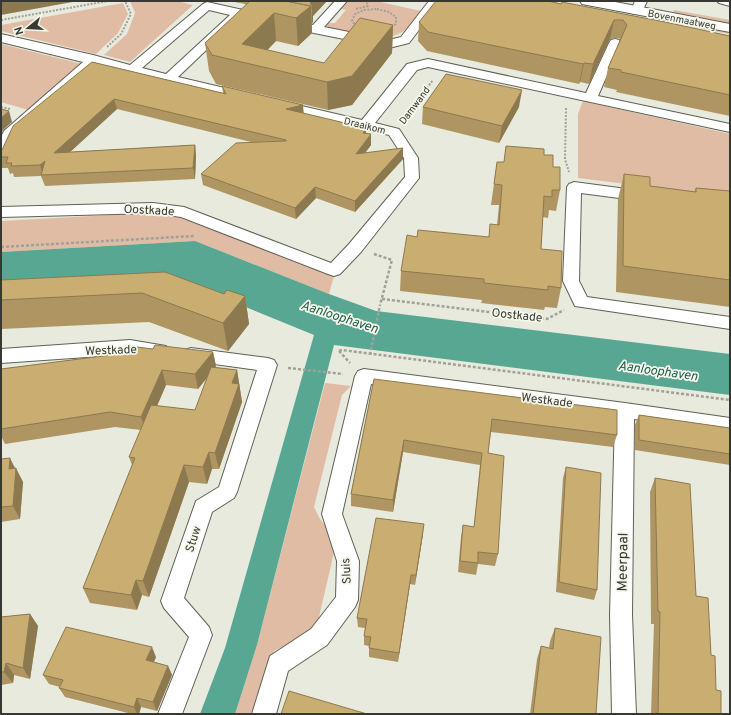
<svg xmlns="http://www.w3.org/2000/svg" width="731" height="715" font-family="Overpass,sans-serif">
	<style>
		.green { fill: #e1bca5 }
		.water { fill: #57a793 }
		.lines { fill: none; stroke-linecap: round; stroke-linejoin: round }
		.minor-casing { stroke: #5f6156; stroke-width: 2 }
		.tertiary-casing { stroke: #5f6156; stroke-width: 2 }
		.path-far1 { stroke: #a0a299; stroke-width: 2; stroke-dasharray: 2 1.5; stroke-linecap: butt }
		.path { stroke: #a0a299; stroke-width: 2.5; stroke-dasharray: 3 2; stroke-linecap: butt }
		.minor { fill: #fff; fill-rule: evenodd }
		.tertiary { fill: #fff; fill-rule: evenodd }
		.path-bridge { stroke: #a0a299; stroke-width: 2.5; stroke-dasharray: 3 2; stroke-linecap: butt }
		.wall { fill: #ae9561; fill-rule: evenodd }
		.shaded-wall { fill: #8d794f }
		.building { fill: #caad71; stroke: #8d794f }
		.labels { text-anchor: middle; stroke-width: 3.5; stroke-linejoin: round; paint-order: stroke }
		.far-street-label { font-size: 10px; fill: #373833; stroke: #f5f7ea }
		.street-label { font-size: 12px; fill: #373833; stroke: #f5f7ea }
		.water-label { font-size: 13px; font-style: italic; fill: #1d5d4f; stroke: #f5f7ea }
		.near-street-label { font-size: 14px; fill: #373833; stroke: #f5f7ea }
	</style>
	<rect width="100%" height="100%" fill="#e7eadd"/>
	<!-- green -->
	<g class="green">
		<path d="M130,1H177L193,5L130,62L104,55L127,34L135,13Z"/>
		<path d="M348,1H376L421,11C416,17 412,25 405,30C386,45 352,33 330,29L326,24L329,23H335L346,10L341,9Z"/>
		<path d="M123,3L128,14L118,33L96,54L1,31V25Z"/>
		<path d="M674,10L730,20V26L672,15Z"/>
		<path d="M669,21L730,32V34L669,23Z"/>
		<path d="M1,44L82,64L28,110L1,102Z"/>
		<path d="M583,101L730,134V197L578,178V114Z"/>
		<path d="M165,212L334,276L329,294L195,241L1,252V221Z"/>
		<path d="M325,383L351,386L342,395L314,507L320,519L334,537L335,548L316,630L274,651L253,714H235L257,645Z"/>
	</g>
	<!-- water -->
	<path class="water" d="M195,241L329,294L376,311L730,354V395L334,345L257,645L235,714H200L225,648L314,335L204,290L1,291V252Z"/>
	<g class="lines">
		<defs>
			<g id="minor">
				<path d="M335,1H347L324,27L389,40L401,37L429,1H441L409,43L389,48L289,28L285,27L283,24L285,21L289,20L313,25Z"/>
				<path d="M635,1H647L641,14H633L631,11Z"/>
				<path d="M717,1H730V6L719,3Z"/>
				<path d="M207,2L243,10L245,13L178,77L250,94L252,97L250,100L245,101L94,64L15,136L6,159L1,160V137L4,131L83,62L1,42V34L93,55L130,65L203,4ZM209,10L230,15L166,74L142,68Z"/>
				<path d="M615,39L619,40L621,43L598,96L730,124V132L428,67L417,70L375,123L399,129L418,158L419,178L361,252L340,274L334,276L328,274L181,217L153,213L1,217V207L153,203L184,207L331,263L349,244L405,177L404,158L389,135L275,108L273,105L275,102L280,101L362,120L407,64L428,59L586,93L609,43L611,40Z"/>
				<path d="M574,182L642,191L647,193L650,196L647,199L642,201L581,193L579,281L587,297L730,317V329L575,306L563,281L567,187L569,184Z"/>
				<path d="M130,340L166,346L169,351L166,356L160,358L130,354L1,363V349Z"/>
				<path d="M191,348L268,358L274,360L277,365L237,492L234,498L212,512L184,598L209,627L212,635L182,714H158L189,637L164,608L161,601L196,501L219,487L257,370L185,360L182,355L185,350Z"/>
				<path d="M364,369L625,403L730,418V434L634,419L632,615L636,714H612L610,615L615,416L371,384L342,514L359,561L358,600L355,607L327,645L288,671L276,714H252L270,656L311,629L336,597L337,561L322,514L355,376L358,371Z"/>
			</g>
			<path id="tertiary" d="M580,1H610L730,24V32L587,5L582,4Z"/>
		</defs>
		<!-- minor casing -->
		<use href="#minor" class="minor-casing"/>
		<!-- tertiary casing -->
		<use href="#tertiary" class="tertiary-casing"/>
		<!-- path-far1 -->
		<g class="path-far1">
			<path d="M356,9L368,6L366,1"/>
			<path d="M377,9L389,12L396,17V24C382,34 363,36 352,21L355,14L364,10Z"/>
			<path d="M1,20L108,1"/>
			<path d="M107,47L121,34L131,14L125,1"/>
			<path d="M1,107L10,109"/>
			<path d="M566,108L565,159L569,172"/>
			<path d="M404,119L433,80"/>
		</g>
		<!-- path -->
		<g class="path">
			<path d="M1,247L194,236"/>
			<path d="M374,254L392,260L380,305"/>
			<path d="M382,299L547,319L564,310"/>
			<path d="M339,351L342,350L730,400"/>
			<path d="M339,351L350,363"/>
			<path d="M288,368L343,374"/>
		</g>
		<!-- minor -->
		<use href="#minor" class="minor"/>
		<!-- tertiary -->
		<use href="#tertiary" class="tertiary"/>
		<!-- path-bridge -->
		<path class="path-bridge" d="M370,355L380,305"/>
	</g>
	<!-- wall -->
	<g class="wall">
		<path d="M229,1H327L313,16V22L312,23V33L298,46L276,41L267,50L324,63L393,25L392,53L352,105L328,110L216,84L209,71L205,43L246,5L245,4Z"/>
		<path d="M548,1L730,36V116L616,92L617,90L604,87L608,68L620,40L619,38L610,39L589,84L580,82L579,84L427,51L418,41L419,22Z"/>
		<path d="M92,62L223,93L222,86L303,105V114L366,128V133L371,134V145L365,153L403,148V159L355,212L316,198L296,219L203,185L201,174L255,143L117,109L70,152L195,145L196,156L195,179L45,186L41,176L14,177L13,173L10,174L8,168H1V157L2,150Z"/>
		<path d="M423,107H519L499,143L422,124Z"/>
		<path d="M506,146L544,155L553,167L560,190L556,211L549,210L548,218L543,217L541,249L561,288L557,308L545,307L544,310L481,303L482,300L400,291L401,271L417,237H488L497,225L499,205H491L497,162H504Z"/>
		<path d="M624,174L650,186L694,192L696,188L730,191V307L616,292L618,199Z"/>
		<path d="M1,280L224,294L245,296L249,324L228,351L149,322L1,329Z"/>
		<path d="M153,349L213,352L216,366L215,367L237,370L242,402L219,469H212L207,484L189,482L149,597L142,595L137,610L90,603L83,588L132,465L129,457L141,430L115,427L5,444L1,436V369L134,352ZM207,378L195,410L157,406L166,385L198,389Z"/>
		<path d="M374,379L617,435L613,447L491,432L488,453L498,554L495,566L478,564L476,575L458,572L461,537L463,525L474,527L480,465L403,452L393,512L351,506V494Z"/>
		<path d="M639,415L730,428V465L635,450V425Z"/>
		<path d="M1,459L15,468L23,482L20,519L1,522Z"/>
		<path d="M566,467L597,590L594,600L556,592L563,478Z"/>
		<path d="M655,478L696,596L711,655L716,690L721,714H651L654,624H651L650,492Z"/>
		<path d="M423,534L415,585L410,584L398,662L369,657V646L364,645V636L365,628L358,627L357,618Z"/>
		<path d="M30,614L38,626L30,679L14,675L13,683L1,685V617Z"/>
		<path d="M555,628L596,714H530L537,659L541,646L549,648L550,641Z"/>
		<path d="M156,657L154,662L168,666L172,675L157,711L141,707L139,714H132L65,697L59,688L60,687L49,684L43,675Z"/>
	</g>
	<!-- shaded-wall -->
	<g class="shaded-wall">
		<path d="M1,1H78L1,15Z"/>
		<path d="M312,1H327L313,16V22L312,23V8H311L312,33L298,46L296,18Z"/>
		<path d="M274,13L276,41L253,65L242,44Z"/>
		<path d="M614,20L610,39L589,84L593,64Z"/>
		<path d="M393,25L392,53L352,105L328,110L327,82Z"/>
		<path d="M584,63L580,82L579,84L583,64Z"/>
		<path d="M522,90L519,107L499,143L502,126Z"/>
		<path d="M114,99L117,109L57,164L54,153Z"/>
		<path d="M303,105L304,116L286,109Z"/>
		<path d="M9,111L12,122L3,130L1,134V118Z"/>
		<path d="M366,128V139L363,133Z"/>
		<path d="M371,134V145L356,165V154Z"/>
		<path d="M195,145L196,156L195,179L193,168Z"/>
		<path d="M403,148V159L355,212V201Z"/>
		<path d="M45,161L43,175L40,165Z"/>
		<path d="M315,187L316,198L296,219L295,208Z"/>
		<path d="M245,296L249,324L228,351L223,323Z"/>
		<path d="M213,352L216,366L198,389L195,374Z"/>
		<path d="M162,370L166,385L146,431L141,417Z"/>
		<path d="M237,370L242,402L219,469L215,453L232,383Z"/>
		<path d="M404,440L403,452L393,512V500Z"/>
		<path d="M209,452L212,469L207,484L203,467Z"/>
		<path d="M10,458L16,470V468L23,482L20,519L13,506L9,469Z"/>
		<path d="M184,465L189,482L149,597L143,581Z"/>
		<path d="M424,524L423,534L415,585L416,575Z"/>
		<path d="M411,575L410,584L398,662L399,653Z"/>
		<path d="M136,580L142,595L137,610L131,595Z"/>
		<path d="M30,614L38,626L30,679L23,668Z"/>
		<path d="M152,647L156,657L150,670L146,660Z"/>
		<path d="M6,663L14,675L13,683L4,672Z"/>
		<path d="M168,666L172,675L157,711L153,702Z"/>
		<path d="M137,698L141,707L139,714H137L134,707Z"/>
	</g>
	<!-- building -->
	<g class="building">
		<path d="M250,1H286L311,6L296,18L274,13L242,44L324,63L360,18L393,25L352,76L327,82L212,55L205,43Z"/>
		<path d="M286,1H312L310,3L313,7L311,8V6Z"/>
		<path d="M436,1H548L561,4L562,2L665,22L730,36V95L621,72V70L608,68L627,25L623,20H614L593,64L584,63L583,64L428,32L419,22Z"/>
		<path d="M92,62L226,94L222,86L303,105L286,109L366,128L363,133L371,134L356,154L403,148L355,201L315,187L295,208L201,174L236,143L286,141V140L114,99L54,153L195,145L193,168L41,175L45,161L40,165L11,166L12,163H6L8,157H1V150H2L13,126Z"/>
		<path d="M446,74L522,90L502,126L423,107Z"/>
		<path d="M1,109L9,111L1,118Z"/>
		<path d="M506,146L544,149V155H553V167H560V190H552V197L544,196L541,249L562,251L561,288L548,286V290L484,283V279L401,271L407,235L417,237L418,230L489,237L490,224L499,225L502,185L494,184L497,162H504Z"/>
		<path d="M624,174L650,177V186L696,192V188L730,191V280L623,266Z"/>
		<path d="M165,272L224,294L227,290L245,296L223,323L142,293L1,300V280Z"/>
		<path d="M155,345L213,352L195,374L162,370L141,417L110,412L1,429V369L134,352L137,347L153,349Z"/>
		<path d="M211,367L237,370L232,383L239,384L215,453L209,452L203,467L184,465L143,581L136,580L131,595L83,588L135,458L129,457L151,405L195,410Z"/>
		<path d="M374,379L617,410V435L492,419L488,453L504,456L498,554L478,552V563L460,561L463,525L474,527L482,453L404,440L393,500L351,494Z"/>
		<path d="M639,415L730,428V454L639,440Z"/>
		<path d="M10,458L9,469L16,468L13,506L1,507V459Z"/>
		<path d="M566,467L601,473L597,590L559,582Z"/>
		<path d="M655,478L690,484L696,596L708,598L711,655L715,656L716,690L721,691V714H658L660,612L658,611Z"/>
		<path d="M376,518L424,524L416,575H411L399,653L369,648L371,637L364,636L367,619L357,618Z"/>
		<path d="M30,614L23,668L6,663L4,672H1V617Z"/>
		<path d="M66,627L152,647L146,660L168,666L153,702L137,698L134,707L59,688L63,680L43,675Z"/>
		<path d="M555,628L601,637L596,714H533L541,646L553,649Z"/>
		<path d="M289,691L367,714H281Z"/>
	</g>
	<g class="labels">
		<!-- far-street labels -->
		<g class="far-street-label">
			<text transform="translate(682 19) rotate(11)" y="4">Bovenmaatweg</text>
			<text transform="translate(414 105) rotate(-53)" y="4">Damwand</text>
			<text transform="translate(365 125) rotate(14)" y="4">Draaikom</text>
		</g>
		<!-- street labels -->
		<g class="street-label">
			<text transform="translate(149 210) rotate(3)" y="4">Oostkade</text>
			<text transform="translate(517 315) rotate(6)" y="4">Oostkade</text>
			<text transform="translate(111 350) rotate(-2)" y="4">Westkade</text>
			<text transform="translate(547 400) rotate(7)" y="4">Westkade</text>
			<text transform="translate(193 539) rotate(-72)" y="4">Stuw</text>
			<text transform="translate(346 571) rotate(-93)" y="4">Sluis</text>
		</g>
		<!-- water labels -->
		<g class="water-label">
			<text transform="translate(340 316) rotate(18)" y="5">Aanloophaven</text>
			<text transform="translate(658 370) rotate(8)" y="5">Aanloophaven</text>
		</g>
		<!-- near-street labels -->
		<g class="near-street-label">
			<text transform="translate(622 562) rotate(-89)" y="5">Meerpaal</text>
		</g>
	</g>
	<!-- border -->
	<rect width="731" height="715" fill="none" stroke="#373833" stroke-width="4"/>
	<!-- north arrow -->
	<g transform="translate(28 28) rotate(252)" stroke="#f5f7ea" stroke-width="3" paint-order="stroke">
	<path d="M0-3L7 15L0 10L-7 15Z" fill="#373833"/>
	<text y="-6" font-size="11" font-weight="bold" text-anchor="middle" fill="#373833">N</text>
	</g>
</svg>
